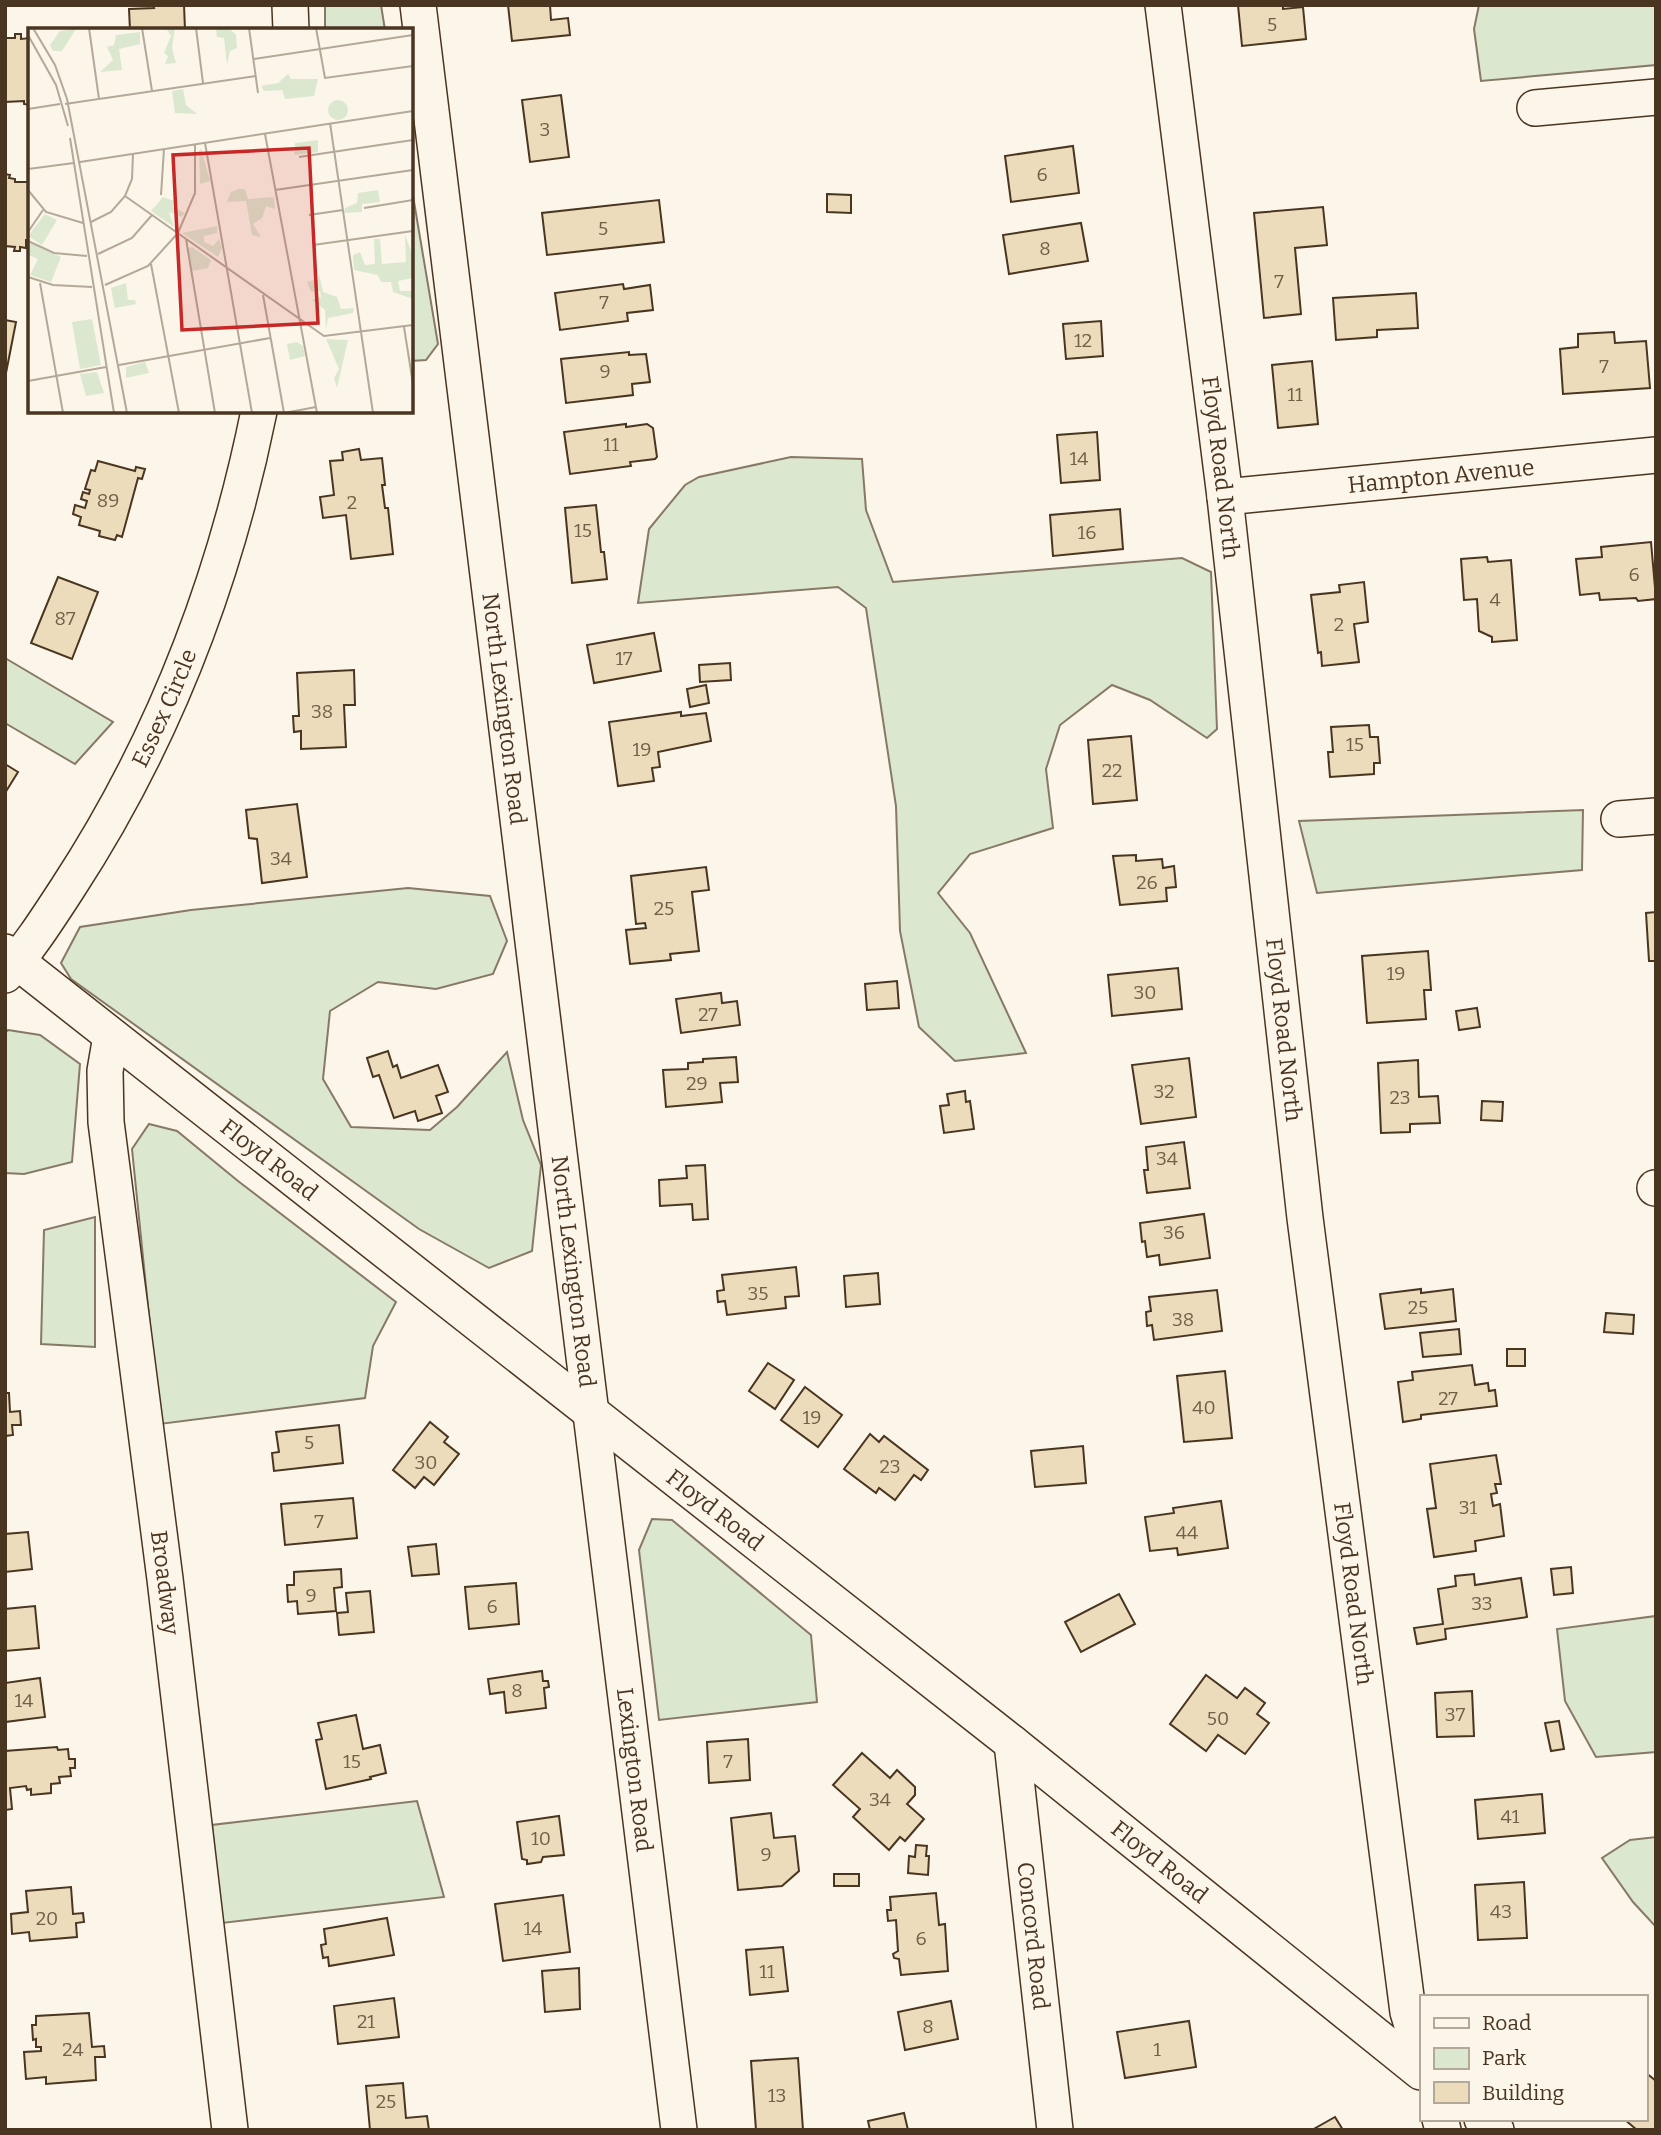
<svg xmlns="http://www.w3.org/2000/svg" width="1661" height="2135" font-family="Bitter,serif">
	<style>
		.green { fill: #dce7d0; stroke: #887966; stroke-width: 2 }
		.building { fill: #ecdcbc; stroke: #4a3520; stroke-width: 2 }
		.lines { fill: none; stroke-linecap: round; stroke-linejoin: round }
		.minor-casing { stroke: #4a3520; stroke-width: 38 }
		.minor { stroke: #fbf6e9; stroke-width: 35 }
		.labels { text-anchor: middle; stroke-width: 5; stroke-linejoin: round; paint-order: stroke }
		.number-label { font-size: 19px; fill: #725f47 }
		.street-label { font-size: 23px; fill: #4a3520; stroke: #fbf6e9 }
		.inset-road { fill: none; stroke: #b4a999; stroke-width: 2 }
		.view { fill: #c62828; fill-opacity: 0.15; stroke: #c62828; stroke-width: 3.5 }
		.inset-edge { fill: none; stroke: #4a3520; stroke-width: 3.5 }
	</style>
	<rect width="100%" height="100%" fill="#fbf6e9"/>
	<!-- green -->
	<g class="green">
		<path d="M325,5H381L385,30H325Z"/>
		<path d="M1479,5H1656V65L1481,81L1474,29Z"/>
		<path d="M411,184L438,344L426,360L411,361Z"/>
		<path d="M791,457L862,459L866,510L893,582L1182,558L1211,572L1217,729L1207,738L1150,700L1112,685L1060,725L1046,769L1053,828L970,854L938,893L970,933L1026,1053L955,1061L919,1027L900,931L896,806L866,608L838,587L638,603L649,529L685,485L699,477Z"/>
		<path d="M5,658L113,722L75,764L5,723Z"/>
		<path d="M1583,810L1582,870L1317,893L1299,821Z"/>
		<path d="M408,888L490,896L507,941L493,974L436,989L378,982L330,1011L323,1079L351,1127L430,1130L457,1107L507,1052L523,1120L541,1165L532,1251L489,1268L419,1229L71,979L61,963L80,927L191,910Z"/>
		<path d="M8,1030L40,1035L80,1064L72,1162L24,1174L5,1173V1033Z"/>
		<path d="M149,1124L177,1131L238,1181L396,1302L373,1346L365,1398L160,1424L132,1149Z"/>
		<path d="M95,1217V1347L41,1344L44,1230Z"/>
		<path d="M652,1519L672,1520L811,1635L817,1702L659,1720L639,1550Z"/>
		<path d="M1656,1616V1752L1596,1757L1565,1701L1557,1629Z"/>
		<path d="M417,1801L444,1897L222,1923L212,1825Z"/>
		<path d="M1656,1837V1927L1633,1902L1602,1858L1630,1840Z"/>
	</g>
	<!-- building -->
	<g class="building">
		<path d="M153,5H184L185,30H130L129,9L154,8Z"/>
		<path d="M508,5H550L551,20L568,18L570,35L512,41Z"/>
		<path d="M1238,5H1283V9L1303,7L1306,39L1242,46Z"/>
		<path d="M15,34H21V39L30,38V105L24,104V101L5,102V105V38H15Z"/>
		<path d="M561,95L569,157L530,162L522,100Z"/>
		<path d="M1073,146L1079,193L1011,202L1005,156Z"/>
		<path d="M5,174L10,175L9,178L15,179V182H30V240H26V248L20,247V251H14L15,247L5,246Z"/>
		<path d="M827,194L851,195V213L827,212Z"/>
		<path d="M659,200L664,242L547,255L542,213Z"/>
		<path d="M1323,207L1327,245L1295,248L1301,314L1264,318L1254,213Z"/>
		<path d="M1081,223L1088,261L1009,274L1003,235Z"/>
		<path d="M623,284L624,289L650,285L653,310L627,313L628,321L560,330L555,293Z"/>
		<path d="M1416,293L1418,328L1377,330V337L1336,340L1333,298Z"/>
		<path d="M5,320L16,322L6,373H5Z"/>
		<path d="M1101,321L1103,356L1066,359L1063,324Z"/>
		<path d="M1614,332L1615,343L1646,341L1650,388L1563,394L1560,349L1578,347V334Z"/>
		<path d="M629,352V355L646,354L650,382L632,384L633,395L566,403L561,359Z"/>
		<path d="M1312,361L1318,424L1278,428L1272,365Z"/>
		<path d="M626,424V427L647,424L653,428L657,457L655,459L630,462L631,466L570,474L564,432Z"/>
		<path d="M1097,432L1100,480L1061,483L1057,435Z"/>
		<path d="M359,449L361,460L382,458L385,485H382L385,508H388L393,554L351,559L346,515L323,518L320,497L334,495L330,461L343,460L342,452Z"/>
		<path d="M98,461L135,471L136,467L145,469L142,479L138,478L122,537L117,535L115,540L99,536L100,531L79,525L81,517L73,514L75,505L85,508L87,501L81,499L83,492L89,494L90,490L85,489L91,470L95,471Z"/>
		<path d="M596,505L601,552H604L607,579L572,583L565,508Z"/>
		<path d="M1120,509L1123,549L1053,556L1050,515Z"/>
		<path d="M1651,542L1656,599L1638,601L1636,598L1600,600L1599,593L1580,595L1576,559L1602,557L1601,547Z"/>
		<path d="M1487,557L1488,562L1511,560L1517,640L1492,642V637L1479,631L1477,599L1464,600L1461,559Z"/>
		<path d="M58,577L98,592L72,659L31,643Z"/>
		<path d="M1364,582L1368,622L1354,624L1359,662L1322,666L1321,652L1318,653L1311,595L1340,592L1339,585Z"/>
		<path d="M654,633L661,671L594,683L587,645Z"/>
		<path d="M730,663L731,680L700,682L699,665Z"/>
		<path d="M354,670L355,705H344L346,747L301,749V731L294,732L293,716H299L297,673Z"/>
		<path d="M706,685L709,703L690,707L687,689Z"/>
		<path d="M681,712V716L706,713L711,741L658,752L660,767L652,768L654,781L618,786L609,722Z"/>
		<path d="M1369,725L1370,737H1378L1380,763H1374V774L1330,777L1328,752H1333L1331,727Z"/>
		<path d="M1131,736L1137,800L1093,804L1088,740Z"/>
		<path d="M5,764L18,772L5,793Z"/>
		<path d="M297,804L307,877L262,883L257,839L249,838L246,810Z"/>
		<path d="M1136,855V861L1162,859L1163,868L1174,866L1176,887L1166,888L1167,901L1120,905L1113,856Z"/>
		<path d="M706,867L709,890L692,892L699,951L670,954L671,960L630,964L626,930L646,928L645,923L636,924L631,876Z"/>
		<path d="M1656,912V961H1649L1646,913Z"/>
		<path d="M1428,951L1431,990H1424L1426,1019L1367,1023L1362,956Z"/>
		<path d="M1178,968L1182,1009L1112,1016L1108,975Z"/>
		<path d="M897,981L899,1008L867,1010L865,984Z"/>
		<path d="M721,993L722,1003L737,1001L740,1025L681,1033L676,999Z"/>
		<path d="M1477,1008L1480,1027L1459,1030L1456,1011Z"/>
		<path d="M388,1051L393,1067L397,1065L401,1078L438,1065L448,1092L436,1096L442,1113L418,1121L415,1111L394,1118L379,1075L373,1077L367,1058Z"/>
		<path d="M736,1057L738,1082L720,1083L722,1102L666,1107L663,1070L688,1069V1063L703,1062V1059Z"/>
		<path d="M1189,1058L1196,1117L1141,1124L1132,1065Z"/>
		<path d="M1418,1060L1419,1097L1438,1096L1440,1123L1410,1124V1132L1381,1133L1378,1063Z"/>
		<path d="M965,1091L966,1102L970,1101L974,1129L944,1133L940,1106L949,1105L947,1094Z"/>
		<path d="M1482,1101L1503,1102L1502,1121L1481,1120Z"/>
		<path d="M1184,1142L1190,1188L1147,1193L1144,1170H1148L1146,1147Z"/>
		<path d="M705,1165L708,1219L693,1220L692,1204L660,1206L659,1180L687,1178L686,1166Z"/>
		<path d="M1204,1214L1210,1258L1160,1265L1159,1255L1147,1257L1145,1241L1142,1242L1140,1223Z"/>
		<path d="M796,1267L799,1296L785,1297L786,1308L727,1315L725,1301L718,1302L717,1291L724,1290L722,1275Z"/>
		<path d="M878,1273L880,1304L846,1307L844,1276Z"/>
		<path d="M1421,1289V1293L1453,1289L1456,1321L1385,1329L1380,1294Z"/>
		<path d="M1217,1290L1222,1331L1154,1340L1152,1325L1147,1326L1146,1312L1151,1311L1149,1297Z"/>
		<path d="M1606,1313L1634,1315L1633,1334L1604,1332Z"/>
		<path d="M1459,1329L1461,1354L1423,1357L1420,1333Z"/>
		<rect x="1507" y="1349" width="18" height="17"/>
		<path d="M768,1363L794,1380L775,1409L749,1391Z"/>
		<path d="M1472,1365L1475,1385L1488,1383L1489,1391L1495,1390L1497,1406L1421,1415V1419L1403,1422L1398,1382L1413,1380L1412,1372Z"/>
		<path d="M1225,1371L1232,1438L1184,1442L1177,1376Z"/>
		<path d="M805,1387L842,1415L818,1447L781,1420Z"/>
		<path d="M5,1393H9L10,1412L20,1411L21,1425H12L13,1435L5,1436Z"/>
		<path d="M430,1422L448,1437L444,1442L459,1454L434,1485L424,1477L415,1488L393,1470Z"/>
		<path d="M339,1425L343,1463L274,1471L272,1453L279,1452L276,1432Z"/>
		<path d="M870,1434L879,1442L884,1436L928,1470L921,1480L914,1475L895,1500L879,1488L876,1493L844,1469Z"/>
		<path d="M1083,1446L1086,1483L1035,1487L1031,1451Z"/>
		<path d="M1496,1455L1501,1484H1495L1497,1493L1491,1494L1493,1506L1500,1504L1504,1536L1475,1541L1476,1551L1434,1557L1427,1509L1436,1508L1430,1464Z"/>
		<path d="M353,1498L357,1538L285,1545L281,1504Z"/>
		<path d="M1221,1501L1228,1548L1178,1555L1177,1548L1150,1551L1145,1517L1174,1513L1173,1508Z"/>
		<path d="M28,1532L32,1569L5,1572V1534Z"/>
		<path d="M436,1544L439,1574L412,1576L408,1547Z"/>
		<path d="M1571,1567L1573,1593L1554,1595L1551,1569Z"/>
		<path d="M341,1569L342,1587L334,1588L336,1611L298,1614L297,1601L288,1602L287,1585H294V1572Z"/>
		<path d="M1474,1574L1475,1585L1521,1578L1527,1617L1445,1629L1446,1639L1417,1644L1414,1628L1443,1624L1438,1589L1456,1586L1455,1576Z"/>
		<path d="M516,1583L519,1624L469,1629L465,1587Z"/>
		<path d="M370,1591L374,1632L339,1635L337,1613L348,1612L346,1593Z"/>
		<path d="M1119,1594L1135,1624L1081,1652L1065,1622Z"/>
		<path d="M35,1606L39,1648L5,1651V1609Z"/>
		<path d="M542,1671L543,1681H548L549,1687L544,1688L546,1708L506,1713L504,1692L490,1694L488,1679Z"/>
		<path d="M1206,1675L1237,1698L1245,1688L1265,1703L1257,1714L1269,1723L1245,1754L1218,1735L1206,1751L1170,1724Z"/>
		<path d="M40,1678L45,1717L5,1722V1683Z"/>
		<path d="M1472,1691L1474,1736L1437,1737L1435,1693Z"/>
		<path d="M356,1715L363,1749L380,1745L386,1773L370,1777L371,1779L326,1789L316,1740L322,1739L318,1723Z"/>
		<path d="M1559,1721L1564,1749L1551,1751L1545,1723Z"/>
		<path d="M748,1739L750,1780L709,1783L707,1742Z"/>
		<path d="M57,1747L58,1750L68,1749L69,1759H75V1768H70L71,1776L59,1777L60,1783L51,1784V1793L31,1795V1789L27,1790L26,1786L10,1788L12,1809L5,1810V1814V1751Z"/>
		<path d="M862,1753L890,1778L897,1770L915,1787V1795L907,1804L924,1819L905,1841L900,1837L889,1850L853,1817L860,1809L833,1785Z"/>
		<path d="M1542,1794L1545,1833L1478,1839L1475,1800Z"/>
		<path d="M771,1813L774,1838L795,1836L799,1871L782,1886L738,1890L731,1818Z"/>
		<path d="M559,1816L564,1855L543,1857L541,1862L527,1864V1860L522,1859L517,1822Z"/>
		<path d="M916,1845L927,1846L926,1856H929L928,1875L908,1873L909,1856L915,1857Z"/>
		<rect x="834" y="1874" width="25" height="12"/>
		<path d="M1524,1882L1527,1938L1478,1940L1475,1885Z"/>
		<path d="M71,1887L73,1914L83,1913L84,1922L76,1923L77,1937L30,1941L29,1932L12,1934L11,1914L28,1912L26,1891Z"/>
		<path d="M936,1893L939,1925L945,1924L948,1971L901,1975L899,1959L894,1958L893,1954L898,1951L896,1920L888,1921L887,1910H891L890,1897Z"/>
		<path d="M563,1895L570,1952L503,1961L495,1904Z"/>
		<path d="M387,1918L394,1955L329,1966L328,1957L323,1958L321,1945L326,1944L324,1929Z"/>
		<path d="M783,1947L788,1991L750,1995L746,1950Z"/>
		<path d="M579,1968L580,2009L545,2012L542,1971Z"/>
		<path d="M394,1998L399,2037L338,2044L334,2006Z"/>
		<path d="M951,2001L958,2039L905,2050L898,2012Z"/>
		<path d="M89,2013L92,2047L104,2046L105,2057H95L96,2080L46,2084V2077L26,2079L24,2052L41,2051V2047H36V2039L33,2040L32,2025H36V2016Z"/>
		<path d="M1189,2021L1196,2067L1125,2078L1117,2032Z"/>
		<path d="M798,2058L803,2130H756L751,2061Z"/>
		<path d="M1645,2072L1656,2081V2130H1637L1624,2119H1645Z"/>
		<path d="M403,2083L406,2118L427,2116L429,2130H370L366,2086Z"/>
		<path d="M904,2113L908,2130H870L868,2121Z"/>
		<path d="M1335,2117L1343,2130H1312Z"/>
	</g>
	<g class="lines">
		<defs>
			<g id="minor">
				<path d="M290,5L291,30"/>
				<path id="s1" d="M418,5L679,2130"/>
				<path id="s2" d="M1163,5L1225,497L1305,1218L1408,2012L1421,2055"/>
				<path d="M1535,108L1656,97"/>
				<path id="s3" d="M1225,497L1656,455"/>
				<path d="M1619,819L1656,816"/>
				<path id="s4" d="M5,952L1012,1743L1421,2072"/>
				<path id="s5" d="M5,975C29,948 48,918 67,889C162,744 225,580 259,411"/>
				<path id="s6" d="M111,1036L105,1071L106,1122L165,1579L230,2130"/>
				<path d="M1655,1188H1656"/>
				<path id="s7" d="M1012,1743L1055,2130"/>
				<path d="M1440,2119L1443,2130"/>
				<path d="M1482,2119L1496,2130"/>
			</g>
		</defs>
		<!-- minor casing -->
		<use href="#minor" class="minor-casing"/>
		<!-- minor -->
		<use href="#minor" class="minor"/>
	</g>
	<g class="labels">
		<!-- number labels -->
		<g class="number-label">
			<text x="1272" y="31">5</text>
			<text x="545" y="136">3</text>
			<text x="1042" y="181">6</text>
			<text x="603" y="235">5</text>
			<text x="1045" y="255">8</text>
			<text x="1279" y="288">7</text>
			<text x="604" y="309">7</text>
			<text x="1083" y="347">12</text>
			<text x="1604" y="373">7</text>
			<text x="605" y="378">9</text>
			<text x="1295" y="401">11</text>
			<text x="611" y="451">11</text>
			<text x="1079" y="465">14</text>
			<text x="108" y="507">89</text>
			<text x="352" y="509">2</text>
			<text x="583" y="537">15</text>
			<text x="1087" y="539">16</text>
			<text x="1634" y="581">6</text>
			<text x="1495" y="606">4</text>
			<text x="65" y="625">87</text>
			<text x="1339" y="631">2</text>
			<text x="624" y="665">17</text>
			<text x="322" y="718">38</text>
			<text x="1355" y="751">15</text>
			<text x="642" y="756">19</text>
			<text x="1112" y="777">22</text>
			<text x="281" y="865">34</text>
			<text x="1147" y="889">26</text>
			<text x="664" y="915">25</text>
			<text x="1396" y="980">19</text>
			<text x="1145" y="999">30</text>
			<text x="708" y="1021">27</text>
			<text x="697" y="1090">29</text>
			<text x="1164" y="1098">32</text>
			<text x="1400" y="1104">23</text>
			<text x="1167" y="1165">34</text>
			<text x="1174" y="1239">36</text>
			<text x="758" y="1300">35</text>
			<text x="1418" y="1314">25</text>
			<text x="1183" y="1326">38</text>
			<text x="1448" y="1405">27</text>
			<text x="1204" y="1414">40</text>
			<text x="812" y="1424">19</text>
			<text x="309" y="1449">5</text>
			<text x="426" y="1469">30</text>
			<text x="890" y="1473">23</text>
			<text x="1468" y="1514">31</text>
			<text x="319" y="1528">7</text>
			<text x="1187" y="1539">44</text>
			<text x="311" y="1602">9</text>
			<text x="1482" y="1610">33</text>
			<text x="492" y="1613">6</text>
			<text x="517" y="1697">8</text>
			<text x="24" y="1707">14</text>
			<text x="1455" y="1721">37</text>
			<text x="1218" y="1725">50</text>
			<text x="352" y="1768">15</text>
			<text x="728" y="1768">7</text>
			<text x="880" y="1806">34</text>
			<text x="1510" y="1823">41</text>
			<text x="541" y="1845">10</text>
			<text x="766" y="1861">9</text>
			<text x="1501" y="1918">43</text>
			<text x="47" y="1925">20</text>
			<text x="533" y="1935">14</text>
			<text x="921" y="1945">6</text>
			<text x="767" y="1978">11</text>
			<text x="366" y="2028">21</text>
			<text x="928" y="2033">8</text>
			<text x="73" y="2056">24</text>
			<text x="1157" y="2056">1</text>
			<text x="777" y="2102">13</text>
			<text x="386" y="2108">25</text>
		</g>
		<!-- street labels -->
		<g class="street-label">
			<text dy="8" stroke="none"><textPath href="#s2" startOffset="466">Floyd Road North</textPath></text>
			<text dy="8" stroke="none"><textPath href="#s3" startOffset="217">Hampton Avenue</textPath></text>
			<text dy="8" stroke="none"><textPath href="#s5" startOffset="312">Essex Circle</textPath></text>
			<text dy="8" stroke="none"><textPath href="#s1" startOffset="709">North Lexington Road</textPath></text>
			<text dy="8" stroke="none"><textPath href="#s2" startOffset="1032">Floyd Road North</textPath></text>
			<text dy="8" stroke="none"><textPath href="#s4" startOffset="336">Floyd Road</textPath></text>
			<text dy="8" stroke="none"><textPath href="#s1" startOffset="1276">North Lexington Road</textPath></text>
			<text dy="8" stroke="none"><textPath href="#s4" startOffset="903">Floyd Road</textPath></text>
			<text dy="8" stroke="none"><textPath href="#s6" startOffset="551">Broadway</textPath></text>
			<text dy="8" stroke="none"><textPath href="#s2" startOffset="1600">Floyd Road North</textPath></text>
			<text dy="8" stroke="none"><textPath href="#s1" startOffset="1778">Lexington Road</textPath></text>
			<text dy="8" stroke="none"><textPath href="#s4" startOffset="1470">Floyd Road</textPath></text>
			<text dy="8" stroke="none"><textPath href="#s7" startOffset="194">Concord Road</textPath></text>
		</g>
	</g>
	<!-- overview -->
	<g transform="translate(28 28)">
		<rect width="385" height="385" fill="#fbf6e9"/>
		<path d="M138,0H147L144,20L148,35L137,36L140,28L136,25L143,8ZM188,0H201L208,7L209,20L202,23L199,37L196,10L189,9ZM48,1L34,23H25L22,17L32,3ZM112,4V16L91,21L94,42L72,44L85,32L79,19L86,17L88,7ZM260,46L263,51H290L286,68L257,71L254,62L236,63L233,58L250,55ZM155,61L158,77L169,86L147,85L144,63ZM300 82a10 10 0 1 1 20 0a10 10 0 1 1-20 0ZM290,112V124L266,127L267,115ZM173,120L182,153L172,156L171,123ZM211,161H217L220,171L246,169L247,181L238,178L234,190L225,196L233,209L224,207L218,173L199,174L203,164ZM350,162L352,174L334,176V184L316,185L317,180L329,175L330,165ZM135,169L146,173L145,179L157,185L154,189L141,184L146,199L123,183ZM17,186L29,192L14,217L0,208ZM189,198V205L176,208V214L185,218L191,211L194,220L190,229L154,205ZM377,207L385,228V250L370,253L372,263H385V271L365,264L363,254H353L350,247L326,242L325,227L332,224L337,237L347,236L346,211H352L354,236L378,234ZM0,214L33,229L23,254L2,247L10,231L0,227ZM164,219L183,232L180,240L164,243L160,220ZM291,246L295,264L309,269L313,281L326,280L325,285L300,290L298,301L297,282L284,272L293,269L292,263L283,264L279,254L290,251ZM98,255L100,272H107L108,276L87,280L83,260ZM64,291L73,337L52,341L44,294ZM298,311L320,312L309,360L306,350L311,341ZM269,314L275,318L277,328L262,332L259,316ZM117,334L121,345L98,350V339ZM69,344L76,365L58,368L52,346Z" fill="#dce7d0"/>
		<path class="inset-road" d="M5,0L27,37L39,71L99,385M114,0L124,63M168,0L175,55M221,0L230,65M288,0L297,50L385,38M0,7L28,57L40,98M226,31L385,7M71,71L228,48M37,76L71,71L61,0M0,81L32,76M302,95L345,385M237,106L289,385M42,110L86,385M177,115L224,385M271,129L385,112M52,134L385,83M0,141L46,135M0,162L18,184L55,195M247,162L385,142M133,167L136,121M97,168L296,308L385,297M336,180L385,172M281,187L315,182M63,194L83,184L97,168L104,151L105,126M0,204L15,182M158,211L187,385M0,213L26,225L59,228M285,217L385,203M70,226L104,210L124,187M123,236L151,385M0,249L25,257L64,259M12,255L35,385M77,257L120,238L150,205L167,165V117M235,267L256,385L288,379M376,299L385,356M91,337L242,310M0,353L78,339"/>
		<path class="view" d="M281,120L290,295L154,302L145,127Z"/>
		<rect width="385" height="385" class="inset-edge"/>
	</g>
	<!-- border -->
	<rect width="1661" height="2135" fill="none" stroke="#4a3520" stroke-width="14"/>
	<!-- legend -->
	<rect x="1420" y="1995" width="228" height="126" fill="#fbf6e9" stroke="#b4a999" stroke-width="2"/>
	<rect x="1434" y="2018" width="35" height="10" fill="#fbf6e9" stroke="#b4a999" stroke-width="2"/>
	<text x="1482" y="2030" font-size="21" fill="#4a3520">Road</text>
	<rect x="1434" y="2048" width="35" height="21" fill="#dce7d0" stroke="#b4a999" stroke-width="2"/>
	<text x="1482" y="2065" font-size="21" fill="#4a3520">Park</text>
	<rect x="1434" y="2082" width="35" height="21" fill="#ecdcbc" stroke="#b4a999" stroke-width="2"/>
	<text x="1482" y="2100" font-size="21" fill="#4a3520">Building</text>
</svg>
